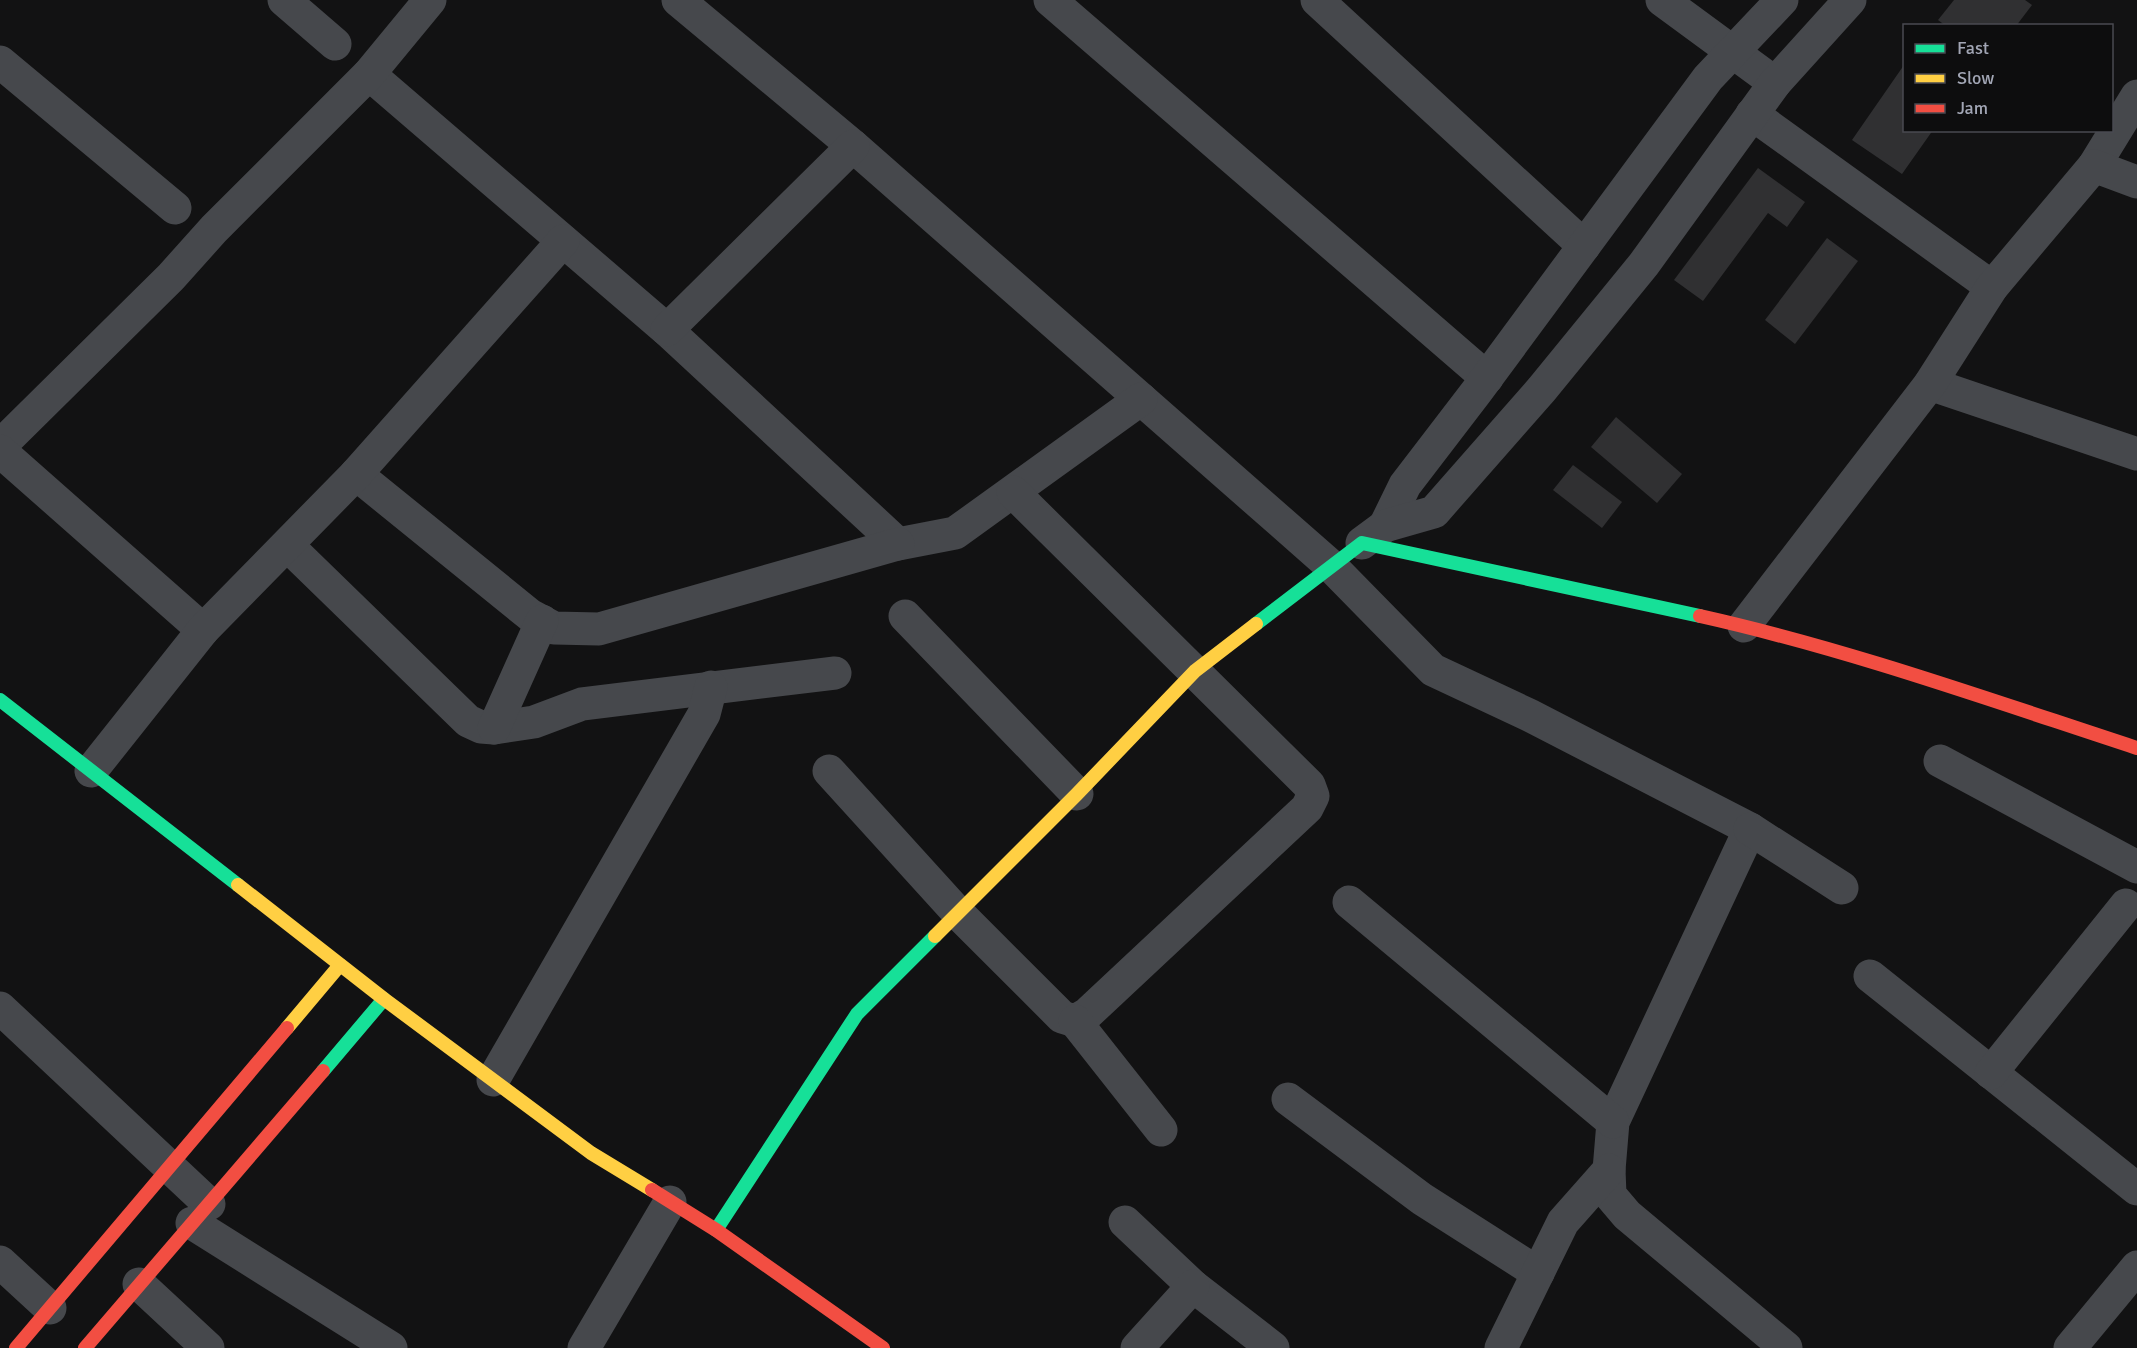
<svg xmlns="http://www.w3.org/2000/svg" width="2137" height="1348" font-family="Signika,sans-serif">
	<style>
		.building { fill: #303032 }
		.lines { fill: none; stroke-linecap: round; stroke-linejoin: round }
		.street { stroke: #46484c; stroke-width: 33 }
		.fast { stroke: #16e098; stroke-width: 14 }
		.slow { stroke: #ffcf43; stroke-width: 14 }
		.jam { stroke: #f24e42; stroke-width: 14 }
	</style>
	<rect width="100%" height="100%" fill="#121213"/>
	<!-- building -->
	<g class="building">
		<path d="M1954,0H2025L2032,5L2016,26H1946L1938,20Z"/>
		<path d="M1904,65V130H1933L1902,174L1852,140Z"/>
		<path d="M1758,168L1805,202L1787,227L1768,213L1703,301L1674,280Z"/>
		<path d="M1827,238L1858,261L1795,344L1765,320Z"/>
		<path d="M1616,417L1682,474L1657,503L1591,447Z"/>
		<path d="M1573,465L1622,502L1602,528L1553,490Z"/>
	</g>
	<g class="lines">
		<!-- street -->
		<g class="street">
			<path d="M284,0L335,44"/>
			<path d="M678,0L853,146L1331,566L1433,670L1529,715L1750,829L1613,1122L1609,1170L1610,1195L1627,1215L1786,1348"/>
			<path d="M1050,0L1487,378"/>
			<path d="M1317,0L1584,246"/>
			<path d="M1662,0L1775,83"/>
			<path d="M0,62L175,208"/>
			<path d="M369,74L667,330L898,544L955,533L1141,399"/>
			<path d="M1752,114L1992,287"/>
			<path d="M2094,166L2137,96"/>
			<path d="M667,330L853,146"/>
			<path d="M1930,384L2137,454"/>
			<path d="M0,446L171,277L214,229L369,74L430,0"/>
			<path d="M0,451L203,630"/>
			<path d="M356,474L530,615L554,628L599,629L898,544"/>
			<path d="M1385,526L1405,485L1477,391L1708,78L1782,0"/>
			<path d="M1362,543L1385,526L1434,512L1542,389L1644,264L1775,83L1850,0"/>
			<path d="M287,545L468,721L481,727L494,728L534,722L582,704L835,673"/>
			<path d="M905,616L1077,794"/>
			<path d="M1744,626L1930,384L1992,287L2094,166L2137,182"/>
			<path d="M494,728L542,621"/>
			<path d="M1940,761L2137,867"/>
			<path d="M91,771L203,630L356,474L563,241"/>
			<path d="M829,771L958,913L1062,1017L1075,1021L1087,1014L1307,808L1313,796L1309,785L1013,492"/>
			<path d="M1750,829L1842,888"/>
			<path d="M1349,902L1613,1122"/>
			<path d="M1870,976L2137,1189"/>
			<path d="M0,1008L209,1204"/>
			<path d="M1075,1021L1161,1130"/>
			<path d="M1991,1073L2126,905"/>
			<path d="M493,1080L704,714L711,687"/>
			<path d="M1288,1099L1422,1199L1538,1273"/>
			<path d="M1125,1222L1193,1286L1273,1348"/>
			<path d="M192,1223L391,1348"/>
			<path d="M0,1262L50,1308"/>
			<path d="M139,1284L208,1348"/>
			<path d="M584,1348L670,1202"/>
			<path d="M1137,1348L1193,1286"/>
			<path d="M1501,1348L1563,1222L1609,1170"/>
			<path d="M2070,1348L2137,1267"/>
		</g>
		<!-- fast -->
		<g class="fast">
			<path d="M1256,624L1362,543L1700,616"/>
			<path d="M0,700L238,885"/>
			<path d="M323,1071L384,999"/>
			<path d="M716,1230L857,1014L935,936"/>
		</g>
		<!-- slow -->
		<g class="slow">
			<path d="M238,885L384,999L591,1153L652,1190"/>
			<path d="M935,936L1077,794L1195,671L1256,624"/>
			<path d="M287,1028L340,965"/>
		</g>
		<!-- jam -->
		<g class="jam">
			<path d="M1700,616C1848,649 1993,701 2137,748"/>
			<path d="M652,1190L716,1230L883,1348"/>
			<path d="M16,1348L287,1028"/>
			<path d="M85,1348L323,1071"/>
		</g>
	</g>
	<!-- legend -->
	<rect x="1903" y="24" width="210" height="108" fill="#0d0d0e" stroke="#494a51" stroke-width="1.5"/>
	<rect x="1915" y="44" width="30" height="9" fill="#16e098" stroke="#494a51" stroke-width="1.5"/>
	<text x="1957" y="54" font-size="18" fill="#a2a6b5">Fast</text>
	<rect x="1915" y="74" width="30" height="9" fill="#ffcf43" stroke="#494a51" stroke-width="1.5"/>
	<text x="1957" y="84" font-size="18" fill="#a2a6b5">Slow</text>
	<rect x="1915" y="104" width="30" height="9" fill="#f24e42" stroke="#494a51" stroke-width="1.5"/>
	<text x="1957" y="114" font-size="18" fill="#a2a6b5">Jam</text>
</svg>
